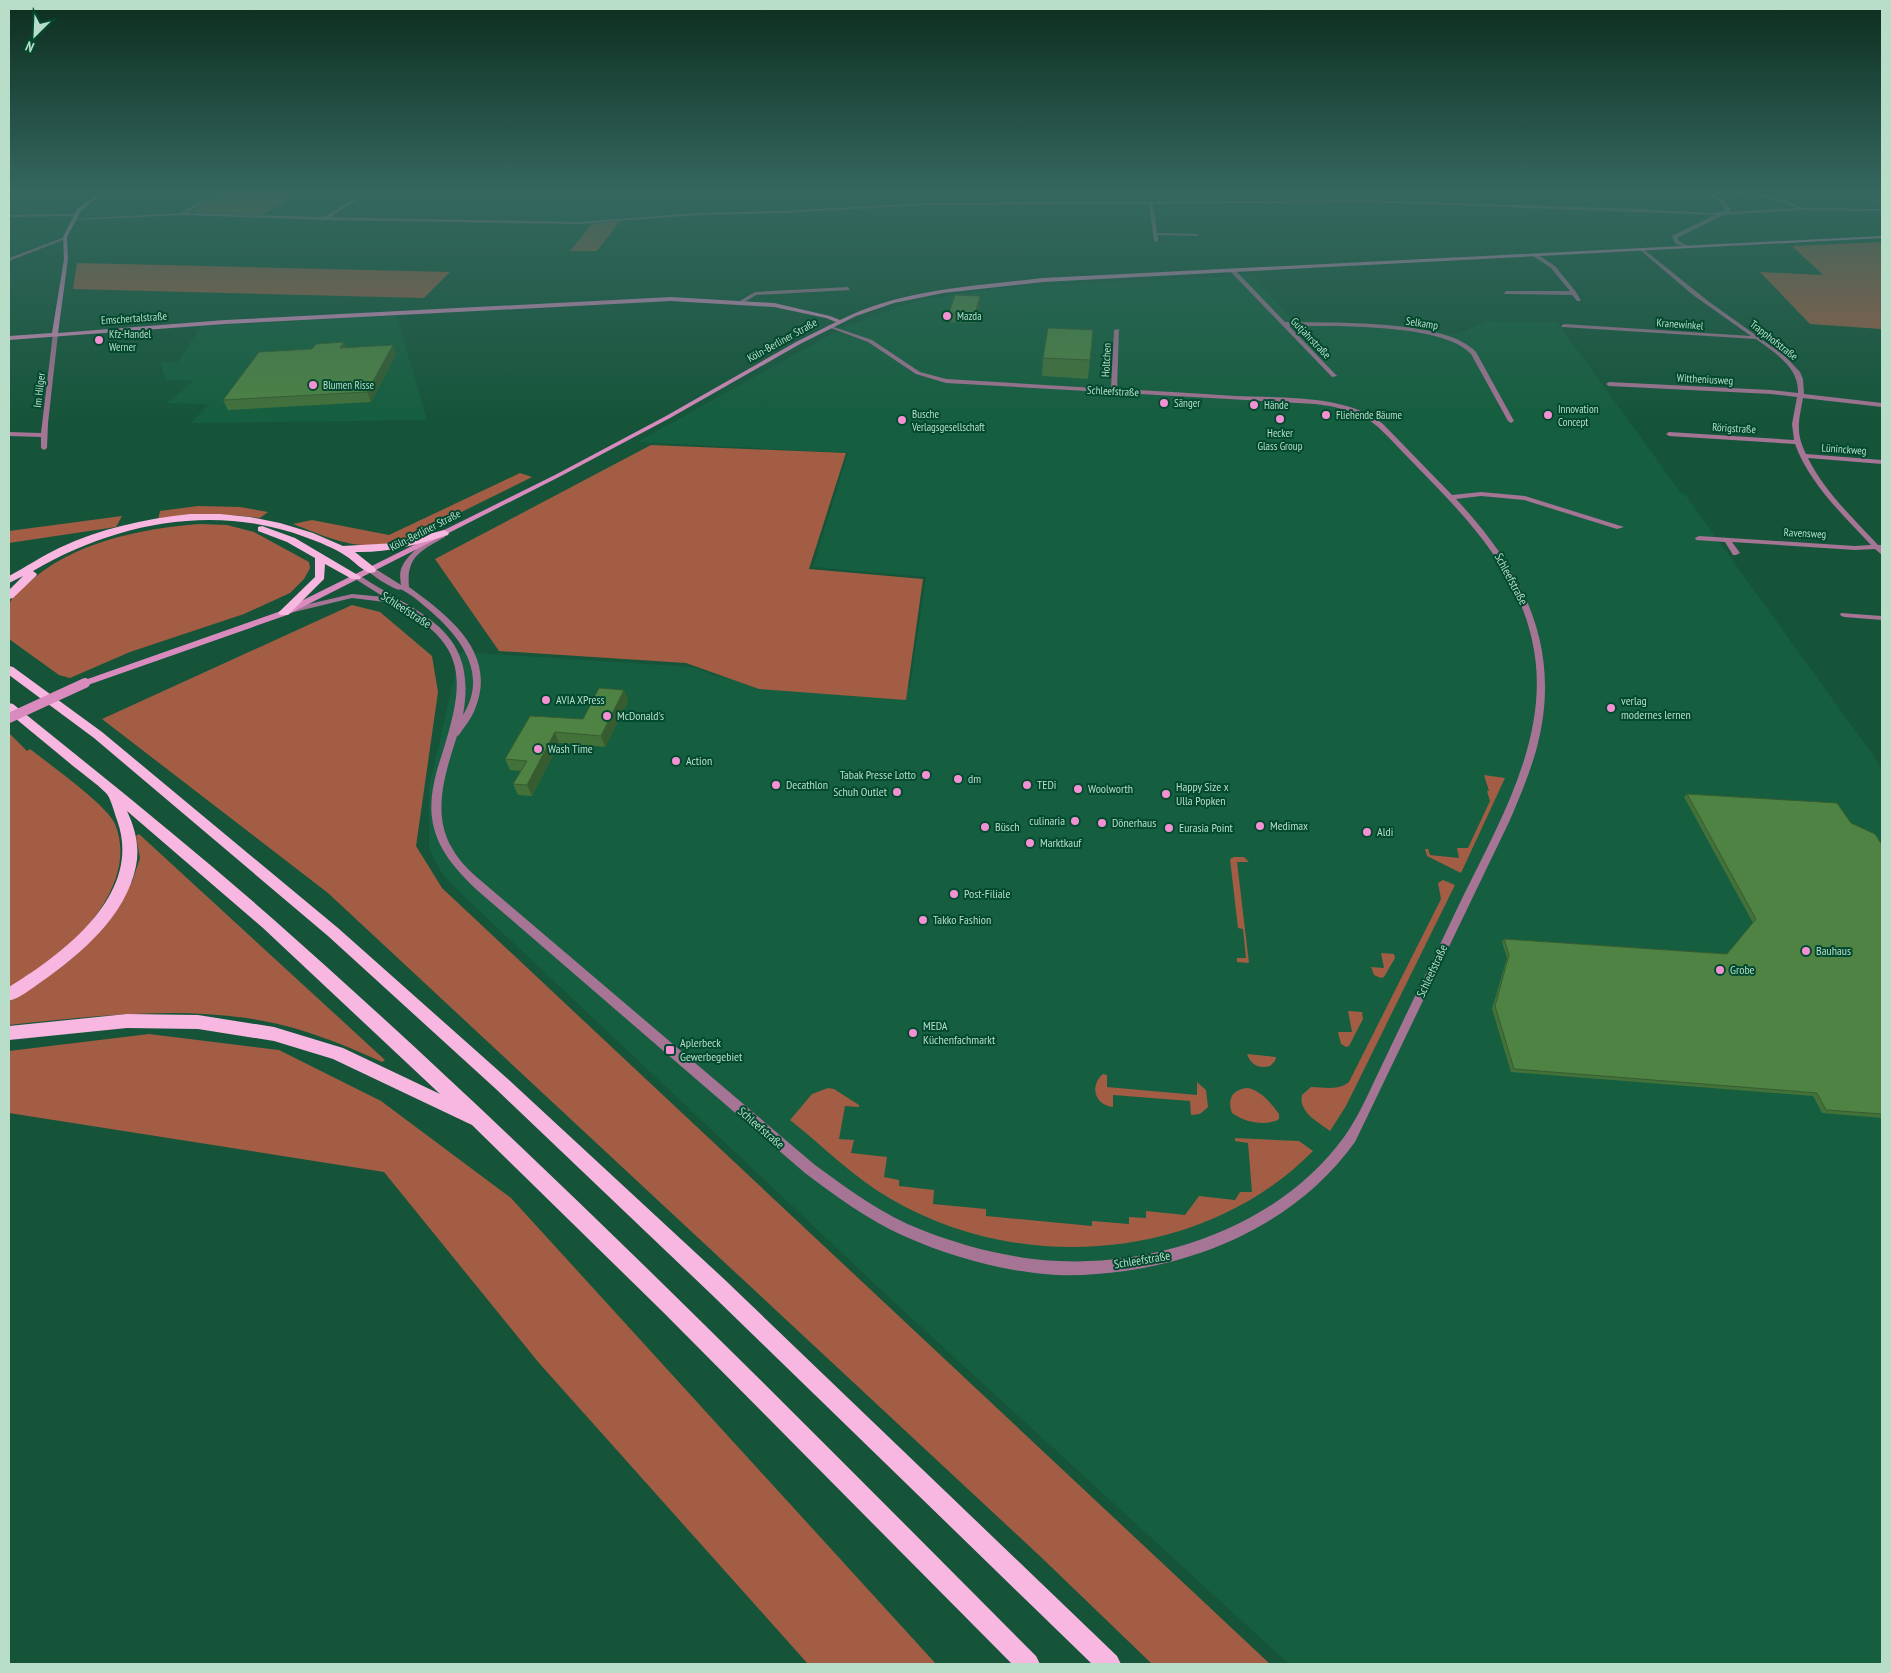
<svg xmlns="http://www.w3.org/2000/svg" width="1891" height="1673" font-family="'PT Sans Narrow',sans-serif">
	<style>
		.built { fill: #155e3f }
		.green { fill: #a35d44 }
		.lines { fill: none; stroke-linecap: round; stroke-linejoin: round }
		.minor { fill: #a67494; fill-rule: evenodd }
		.secondary { fill: #d98bbe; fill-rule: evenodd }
		.trunk { fill: #f8b7e0; fill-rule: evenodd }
		.secondary-bridge { stroke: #d98bbe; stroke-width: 10 }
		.wall { fill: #43713a }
		.shaded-wall { fill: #375c30 }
		.building { fill: #4e8344; stroke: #375c30 }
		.poi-dot { fill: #f491d3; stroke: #03492f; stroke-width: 2 }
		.labels { text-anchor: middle; stroke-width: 4; stroke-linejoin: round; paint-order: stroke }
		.far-poi-label { font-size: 11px; fill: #b8dec9; stroke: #03492f; text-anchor: start }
		.far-street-label { font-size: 11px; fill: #b8dec9; stroke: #03492f }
		.street-label { font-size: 12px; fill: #b8dec9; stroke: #03492f }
		.poi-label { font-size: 12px; fill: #b8dec9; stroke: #03492f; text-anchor: start }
	</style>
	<rect width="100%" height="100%" fill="#155439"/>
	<!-- built -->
	<g class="built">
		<path d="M1253,275L1292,320L1400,325L1424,327L1454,335L1488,321L1557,322L1681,493H1684L1882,768V1664H1289L894,1302L452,885L440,870L429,848V787L460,652L694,667L715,676L910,687L926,577L813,567L848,453L637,442L846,326L919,300L1008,287Z"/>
		<path d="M397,316L427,420L191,423L209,404L167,403L193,381L166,380L160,362H178L201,326Z"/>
	</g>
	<!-- green -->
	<g class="green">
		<path d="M225,191H304L262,215L192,212Z"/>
		<path d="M620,221L597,251H570L592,224Z"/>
		<path d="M1881,242L1882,329L1810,324L1760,272L1823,275L1792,246Z"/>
		<path d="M77,263L122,264L450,272L424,298L73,289Z"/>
		<path d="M651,445L846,453L809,569L923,579L906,700L759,689L686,663L499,651L435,559Z"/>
		<path d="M520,473L532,477L405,540C357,552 337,541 293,524L312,520L389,535Z"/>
		<path d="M198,506L240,507L268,512L260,518C225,513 193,515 158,520L160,511Z"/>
		<path d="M122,516L116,527L9,543V531Z"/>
		<path d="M199,524L227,525L254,532L309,562L310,568L304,579L290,593L244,614L130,652L70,678L59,675L9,639C9,628 6,614 9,605C12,596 20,590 26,585C72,542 139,529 199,524Z"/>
		<path d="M352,605L380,612L432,656L438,692L416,846L442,888L1270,1664H1152L1043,1559L328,893L102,719Z"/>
		<path d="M9,733L27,751L30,749C49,764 107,805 115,824C142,890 61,962 9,989Z"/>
		<path d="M1484,775L1505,778L1461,873L1427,856L1425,849H1428L1430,855L1459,858L1457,848H1468L1490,801L1487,791H1489Z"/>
		<path d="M139,834L385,1060L382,1062C354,1049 327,1038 297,1029C204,1002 104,1015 9,1025V1002L37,984L117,909L132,882L140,858L136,836Z"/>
		<path d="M1234,857H1244L1249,862H1237L1249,963L1237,962V958H1246L1243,929L1238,928L1230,859Z"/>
		<path d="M1443,880L1455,885L1346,1106L1330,1131C1318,1122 1298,1112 1302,1095L1311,1087C1324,1087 1338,1091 1349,1082L1441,899L1438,883Z"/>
		<path d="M1381,953L1394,954L1395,958L1384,977L1381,978L1374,975L1371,967L1384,968Z"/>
		<path d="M1348,1011L1362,1012L1363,1019L1349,1046L1346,1047L1341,1044L1338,1032H1352Z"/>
		<path d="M149,1034L279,1050L381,1101L511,1198L936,1664H808L539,1363L384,1172L9,1113V1051Z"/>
		<path d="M1247,1054L1276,1057L1275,1061L1270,1066C1259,1069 1251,1065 1247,1054Z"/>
		<path d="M1103,1074L1107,1075V1087L1197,1095V1082L1206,1090L1208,1107L1200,1114L1191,1115L1190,1101L1113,1095V1107C1095,1105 1089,1086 1103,1074Z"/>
		<path d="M828,1088L834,1089L859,1105V1107L845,1106L839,1139L854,1140L851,1153L887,1157L884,1177L899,1180V1186L934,1190L933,1204L986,1209V1216L1092,1226V1221L1129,1224V1217L1146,1218V1211L1185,1215L1199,1196L1235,1200L1240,1192H1252L1248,1143L1235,1141V1138L1299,1141L1313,1151C1205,1261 1022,1276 891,1199C854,1178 823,1146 790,1120L812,1094Z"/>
		<path d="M1248,1088C1261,1091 1271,1103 1279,1114V1119C1266,1127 1244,1122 1232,1113C1227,1099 1232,1089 1248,1088Z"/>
	</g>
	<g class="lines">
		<!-- minor -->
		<g class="minor">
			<path d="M217,191H222L187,213L324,217L367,191H372L330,217L578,222L698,213L782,211L927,203L1363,200L1642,209L1710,213L1721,212L1726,210L1720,202L1703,191H1731L1756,194L1782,199L1803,208L1882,209V211L1804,210L1723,215L1677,238L1679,241L1688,246L1686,248L1675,243L1672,236L1715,215L1363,202L1153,204L1157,233L1197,234L1199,235L1197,236L1158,235V241L1156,242L1154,241L1149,204L927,205L782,213L698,215L578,224L324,220L181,215L74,220L72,219L181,213ZM1712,193C1741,193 1771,197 1797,208L1729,212L1731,210L1724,200Z"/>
			<path d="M1860,191H1865L1882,201V204Z"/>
			<path d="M78,214L76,216L9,217V215Z"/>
			<path d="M62,238L66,239L9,261V258Z"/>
			<path d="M1642,248L1708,301L1785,356L1800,372L1803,379L1804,394L1882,403V407L1803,398C1799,420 1795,432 1806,454L1882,460V464L1808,458C1824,491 1854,519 1878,545H1882V555L1875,549L1855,550L1732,542L1740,553L1736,555H1733L1725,542L1696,540L1695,538L1699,536L1855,546L1871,545C1843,515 1809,483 1795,444L1669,436L1666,434L1669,432L1794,440L1792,424L1797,397L1771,394L1609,386L1606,384L1609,382L1771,390L1798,393C1799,367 1775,353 1756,339L1562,327L1561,326L1564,324L1751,336L1693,295L1640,250Z"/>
			<path d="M1533,254H1537L1555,266L1576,292L1581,301H1577L1572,295L1504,294L1506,291H1570L1551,268L1533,256Z"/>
			<path d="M1230,269H1234L1285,322C1329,323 1447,319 1476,352L1514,421L1511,423L1508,421L1471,354C1444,323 1330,326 1289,326L1337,376L1332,377L1230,271Z"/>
			<path d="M848,287L850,290L756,295L743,303L738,302L755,292Z"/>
			<path d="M828,325L872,340L920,372L946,379L1111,389L1114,330L1119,329L1117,389C1157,391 1196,393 1235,396C1280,398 1347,394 1383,424L1452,495L1481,492L1525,496L1624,527L1617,529L1524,500L1481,496L1456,499C1524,572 1564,649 1536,751C1529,775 1519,799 1509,822L1355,1142C1301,1217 1215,1258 1125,1271C1102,1274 1079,1276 1057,1275C1005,1272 951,1257 904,1236C868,1220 837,1197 805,1173L478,891C457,871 436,849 432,818C429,796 436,772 443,751C468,671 464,643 389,600L385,602L352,598L286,614L282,612L283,610L352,594L384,597L352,577L356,575H359C418,615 479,627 463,715C489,673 460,636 428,609C421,603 412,595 404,591C399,588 401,591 396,589C387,585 374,577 367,570L371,568H374L401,585C400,578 399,571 403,565C408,554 433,533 445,533V537C421,551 406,556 409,587C449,616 498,653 475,709C472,718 464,727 459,735L457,736C446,771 431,813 452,848C460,863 473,874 486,885L815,1165C848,1189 883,1215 922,1230C965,1247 1013,1259 1059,1261C1163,1266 1281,1224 1344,1137C1360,1115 1371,1087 1383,1063C1407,1012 1432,962 1456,911C1496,827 1554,736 1532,640C1517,571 1469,520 1422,472C1407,457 1393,441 1378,427C1360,411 1338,407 1315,404L946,383L916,374L868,342L828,327Z"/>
			<path d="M53,333L58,334L48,423L47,448L44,450L41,448V437L9,436V432L41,433Z"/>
			<path d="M1841,613L1882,616V620L1844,617L1840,615Z"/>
		</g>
		<!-- secondary -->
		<path class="secondary" d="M102,191H106L81,211L67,237L68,259L58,333L225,320L671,297L774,303L830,316L840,320C902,289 975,286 1043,278L1882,236V238L1043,282L943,293L894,303L856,316L800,344L670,418L559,477L287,615L85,686L82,685L81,683L82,681L281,611L555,475L666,416L796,342L836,322L826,318L774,307L671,301L225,324L9,340V336L52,333L64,259L63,237L77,209Z"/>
		<!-- trunk -->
		<g class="trunk">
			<path d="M190,514H220L250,517L280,523L313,533L343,546L395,543L444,530L449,533L448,535C417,545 386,553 355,552L375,568L376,570L375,572L371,573C362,571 354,561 346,556C334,548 319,542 305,537C214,503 115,523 33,571L37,574L36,576L13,598L9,599V590L23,576L9,583V576C26,567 42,556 59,548C101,528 145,519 190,514Z"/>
			<path d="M262,526L295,538L361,577L360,579H352L325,564L324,579L288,615H280L278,613L280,611L315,577V558L287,542L258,531V527Z"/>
			<path d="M9,666L13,667L102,732L338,928L509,1080L724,1279L1117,1656L1121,1664H1092L710,1293L497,1090L328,936L94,738L9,675Z"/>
			<path d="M9,703L13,704C101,775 189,845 273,919C538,1153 787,1406 1036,1656L1040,1664H1012L664,1313L472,1125L333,1059L274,1041L198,1029L127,1028L9,1040V1026L127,1014L198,1015L274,1027L343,1048L440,1094L263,928L127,811C135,828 140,847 136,866C126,916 81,954 41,982C31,989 20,998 9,1001V987C63,954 144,894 117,820C114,812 111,798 106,793C96,783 84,775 73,766C52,748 30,731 9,713Z"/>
		</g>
		<!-- secondary-bridge -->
		<path class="secondary-bridge" d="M9,718L85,683"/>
	</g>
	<!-- wall -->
	<g class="wall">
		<path d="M980,305L975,323L949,322V313Z"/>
		<path d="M1093,330L1088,379L1042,376L1043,358Z"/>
		<path d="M344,342L346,347L396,354L371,402L228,410L223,400L312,349Z"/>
		<path d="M624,690L628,701L605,747L559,743L532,796L518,795L513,784L521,771L510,770L505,759L530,716L583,719Z"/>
		<path d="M1687,794L1851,823L1882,845V1118L1822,1113L1813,1096L1511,1072L1492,1009L1507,958L1502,942L1504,939L1727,954L1753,923L1684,797Z"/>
	</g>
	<!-- shaded-wall -->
	<g class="shaded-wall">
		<path d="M980,296V305L975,323V314Z"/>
		<path d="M344,342L347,351L340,348Z"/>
		<path d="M393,345L396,354L371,402L367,392Z"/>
		<path d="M624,690L628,701L605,747L601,736Z"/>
		<path d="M555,732L559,743L532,796L527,785Z"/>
	</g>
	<!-- building -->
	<g class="building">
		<path d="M955,295L980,296L975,314L949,313Z"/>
		<path d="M1048,328L1093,330L1090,360L1043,358Z"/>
		<path d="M344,342L340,348L393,345L367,392L223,400L259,352L312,349L316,344Z"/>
		<path d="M599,688L624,690L601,736L555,732L527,785L513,784L527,761L505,759L530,716L583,719Z"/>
		<path d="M1687,794L1837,803L1851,823L1875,834L1882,845V1114L1826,1110L1817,1093L1514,1069L1495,1006L1509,955L1504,939L1727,954L1756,919Z"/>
	</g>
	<!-- sky -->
	<linearGradient id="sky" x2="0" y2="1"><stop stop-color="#0c2e1f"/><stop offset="0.45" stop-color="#35675f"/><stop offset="1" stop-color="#35675f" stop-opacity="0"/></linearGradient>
	<rect width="1891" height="425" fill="url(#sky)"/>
	<!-- markers -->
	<g class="poi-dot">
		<circle cx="947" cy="316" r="5"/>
		<circle cx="99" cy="340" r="5"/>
		<circle cx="313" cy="385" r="5"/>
		<circle cx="1164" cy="403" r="5"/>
		<circle cx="1254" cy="405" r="5"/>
		<circle cx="1326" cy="415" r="5"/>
		<circle cx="1548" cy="415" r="5"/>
		<circle cx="1280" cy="419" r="5"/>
		<circle cx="902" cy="420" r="5"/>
		<circle cx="546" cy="700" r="5"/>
		<circle cx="1611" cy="708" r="5"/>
		<circle cx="607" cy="716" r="5"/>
		<circle cx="538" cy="749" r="5"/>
		<circle cx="676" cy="761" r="5"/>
		<circle cx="926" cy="775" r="5"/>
		<circle cx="958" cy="779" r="5"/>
		<circle cx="776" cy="785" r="5"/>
		<circle cx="1027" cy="785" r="5"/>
		<circle cx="1078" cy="789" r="5"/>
		<circle cx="897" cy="792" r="5"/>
		<circle cx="1166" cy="794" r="5"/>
		<circle cx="1075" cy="821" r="5"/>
		<circle cx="1102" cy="823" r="5"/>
		<circle cx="1260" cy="826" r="5"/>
		<circle cx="985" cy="827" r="5"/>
		<circle cx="1169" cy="828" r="5"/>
		<circle cx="1367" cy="832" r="5"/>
		<circle cx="1030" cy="843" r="5"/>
		<circle cx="954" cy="894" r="5"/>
		<circle cx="923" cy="920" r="5"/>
		<circle cx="1806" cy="951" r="5"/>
		<circle cx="1720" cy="970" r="5"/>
		<circle cx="913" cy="1033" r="5"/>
		<rect x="665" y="1045" width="10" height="10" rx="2.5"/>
	</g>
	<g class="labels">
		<!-- far-poi labels -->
		<g class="far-poi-label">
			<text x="957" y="320">Mazda</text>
			<text x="109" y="338">Kfz-Handel<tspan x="109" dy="13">Werner</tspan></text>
			<text x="323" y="389">Blumen Risse</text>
			<text x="1174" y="407">Sänger</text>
			<text x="1264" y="409">Hände</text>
			<text x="1558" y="413">Innovation<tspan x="1558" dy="13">Concept</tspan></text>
			<text x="912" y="418">Busche<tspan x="912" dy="13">Verlagsgesellschaft</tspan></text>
			<text x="1336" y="419">Fliehende Bäume</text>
			<text x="1280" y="437" text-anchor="middle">Hecker<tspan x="1280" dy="13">Glass Group</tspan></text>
		</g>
		<!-- far-street labels -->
		<g class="far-street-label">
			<text transform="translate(134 318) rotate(-4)" y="4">Emschertalstraße</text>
			<text transform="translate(1422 323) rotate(9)" y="4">Selkamp</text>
			<text transform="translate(1680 324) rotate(4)" y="4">Kranewinkel</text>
			<text transform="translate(1311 338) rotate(46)" y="4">Gutjahrstraße</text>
			<text transform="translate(782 340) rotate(-29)" y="4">Köln-Berliner Straße</text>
			<text transform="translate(1774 340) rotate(38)" y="4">Trapphofstraße</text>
			<text transform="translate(1106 360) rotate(-87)" y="4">Holtchen</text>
			<text transform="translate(1705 379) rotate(3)" y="4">Wittheniusweg</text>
			<text transform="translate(39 390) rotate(-83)" y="4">Im Hilger</text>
			<text transform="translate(1113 391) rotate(3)" y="4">Schleefstraße</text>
			<text transform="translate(1734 428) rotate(3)" y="4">Rörigstraße</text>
			<text transform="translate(1844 449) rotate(4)" y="4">Lüninckweg</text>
			<text transform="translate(425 530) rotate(-27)" y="4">Köln-Berliner Straße</text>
			<text transform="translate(1805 533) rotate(3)" y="4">Ravensweg</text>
		</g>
		<!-- street labels -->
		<g class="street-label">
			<text transform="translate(1511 579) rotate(62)" y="4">Schleefstraße</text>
			<text transform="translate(406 610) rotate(33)" y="4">Schleefstraße</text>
			<text transform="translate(1432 971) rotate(-65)" y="4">Schleefstraße</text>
			<text transform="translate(761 1128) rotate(41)" y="4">Schleefstraße</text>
			<text transform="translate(1142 1260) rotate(-9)" y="4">Schleefstraße</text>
		</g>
		<!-- poi labels -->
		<g class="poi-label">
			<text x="556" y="704">AVIA XPress</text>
			<text x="1621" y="705">verlag<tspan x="1621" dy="14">modernes lernen</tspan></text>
			<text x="617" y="720">McDonald's</text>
			<text x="548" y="753">Wash Time</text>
			<text x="686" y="765">Action</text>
			<text x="916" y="779" text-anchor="end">Tabak Presse Lotto</text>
			<text x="968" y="783">dm</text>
			<text x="786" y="789">Decathlon</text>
			<text x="1037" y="789">TEDi</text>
			<text x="1176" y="791">Happy Size x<tspan x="1176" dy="14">Ulla Popken</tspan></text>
			<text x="1088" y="793">Woolworth</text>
			<text x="887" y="796" text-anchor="end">Schuh Outlet</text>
			<text x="1065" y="825" text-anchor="end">culinaria</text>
			<text x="1112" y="827">Dönerhaus</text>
			<text x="1270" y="830">Medimax</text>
			<text x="995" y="831">Büsch</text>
			<text x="1179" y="832">Eurasia Point</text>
			<text x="1377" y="836">Aldi</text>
			<text x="1040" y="847">Marktkauf</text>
			<text x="964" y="898">Post-Filiale</text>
			<text x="933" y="924">Takko Fashion</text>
			<text x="1816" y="955">Bauhaus</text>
			<text x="1730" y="974">Grobe</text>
			<text x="923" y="1030">MEDA<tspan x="923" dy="14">Küchenfachmarkt</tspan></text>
			<text x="680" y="1047">Aplerbeck<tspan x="680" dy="14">Gewerbegebiet</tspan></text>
		</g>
	</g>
	<!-- border -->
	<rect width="1891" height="1673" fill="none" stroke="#b8dec9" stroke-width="20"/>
	<!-- north arrow -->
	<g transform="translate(35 35) rotate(204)" stroke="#03492f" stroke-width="4" paint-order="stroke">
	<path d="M0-4L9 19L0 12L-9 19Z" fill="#b8dec9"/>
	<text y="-8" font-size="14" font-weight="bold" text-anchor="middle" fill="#b8dec9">N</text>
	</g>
</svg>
